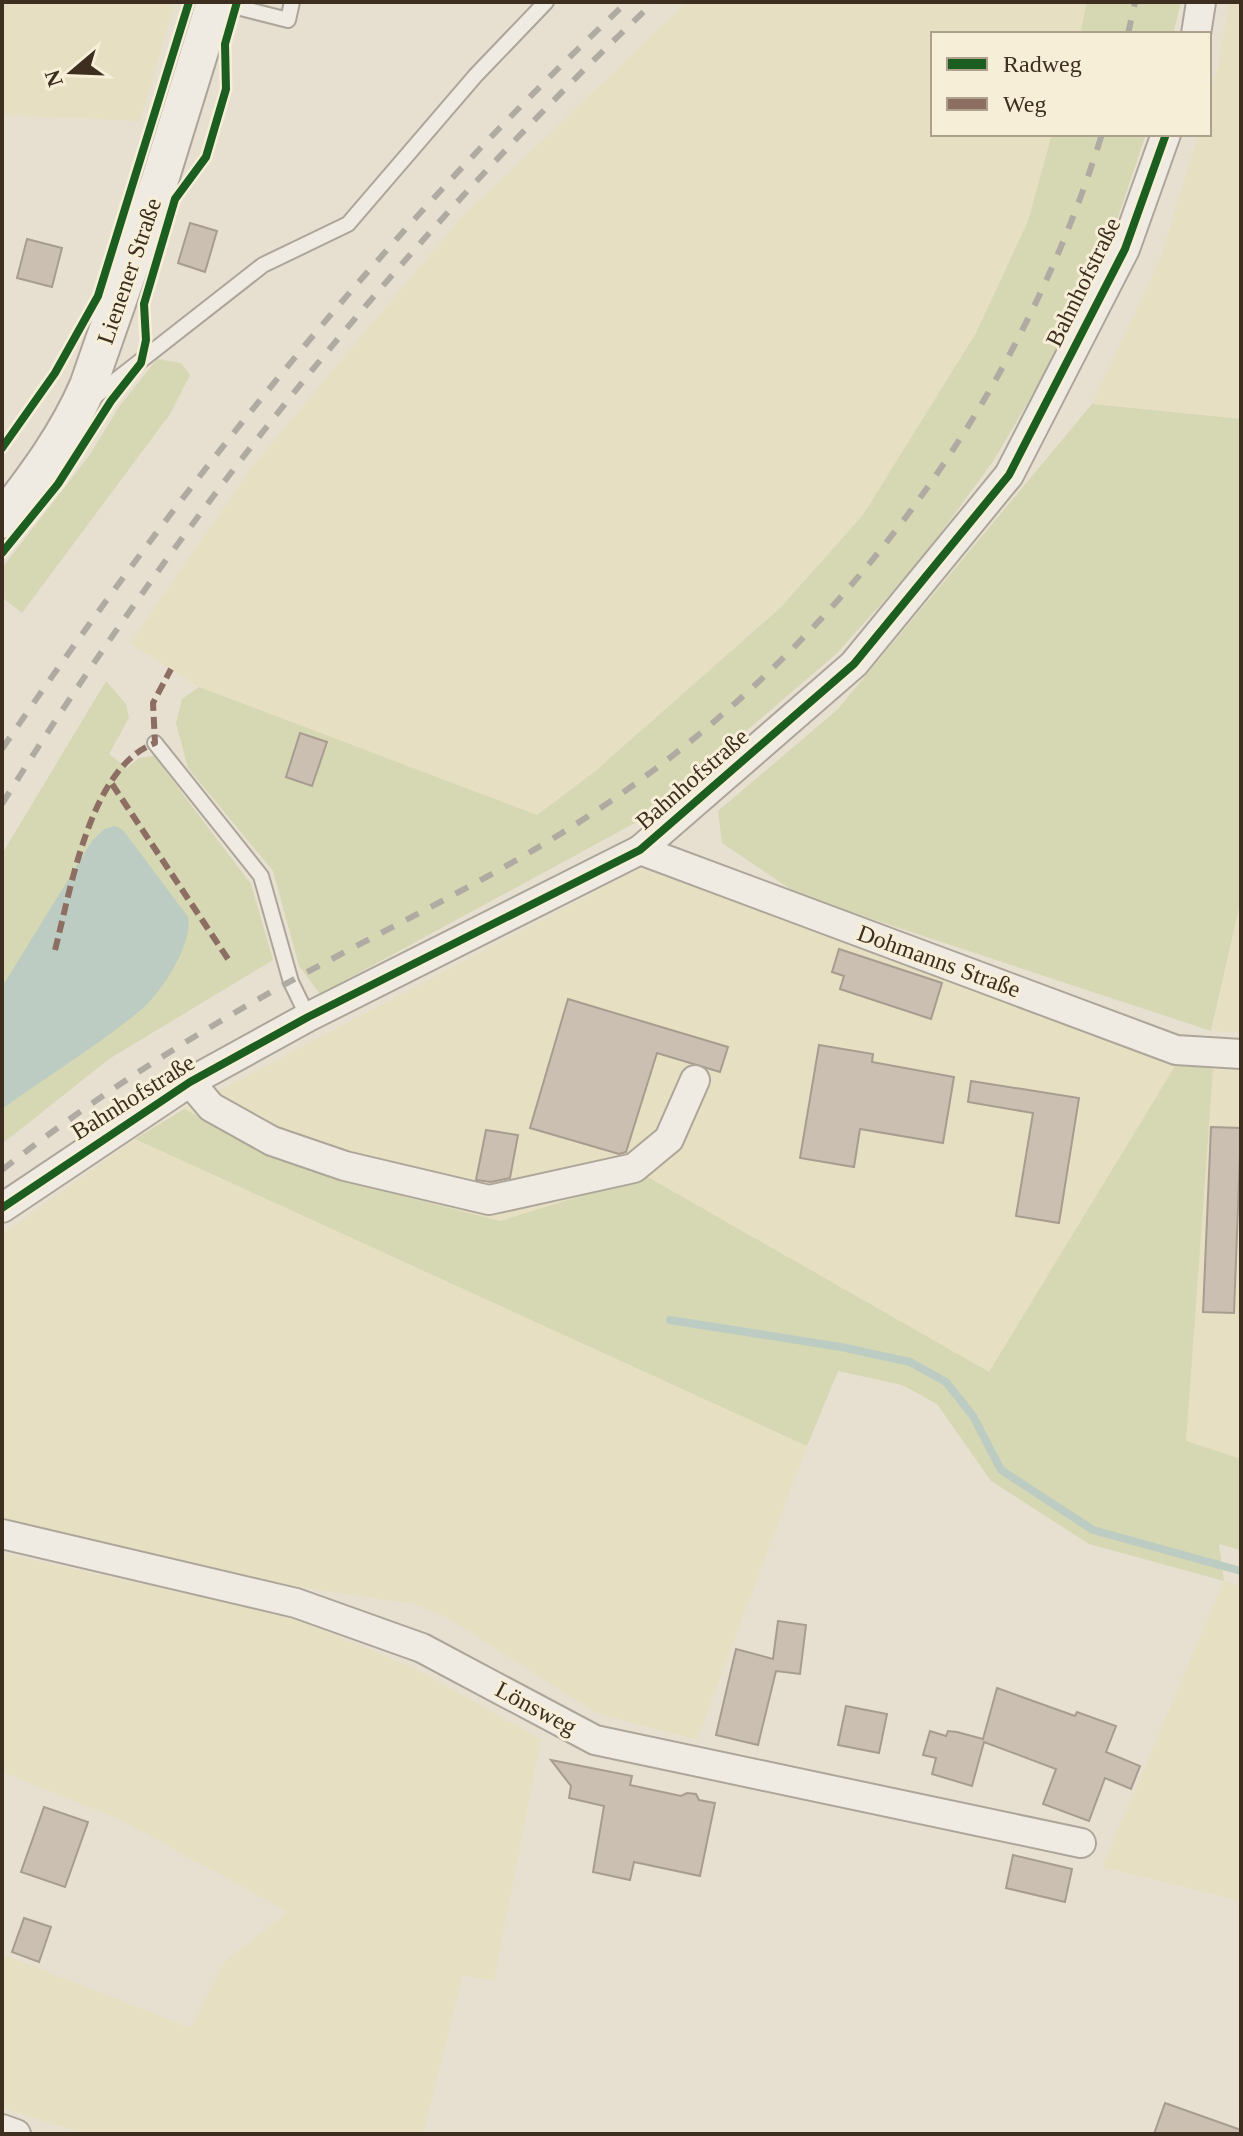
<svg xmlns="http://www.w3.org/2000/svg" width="1243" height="2136" font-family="'Times New Roman',serif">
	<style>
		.farmland { fill: #e6dfc2 }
		.green { fill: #d6d7b3 }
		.water { fill: #bcccc2 }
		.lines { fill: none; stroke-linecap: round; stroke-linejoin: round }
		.stream { stroke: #bcccc2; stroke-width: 8 }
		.building { fill: #cbbfb2; stroke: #a89c90; stroke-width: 2 }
		.service-casing { stroke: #ada599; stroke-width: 18 }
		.minor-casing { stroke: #ada599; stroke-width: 32 }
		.tertiary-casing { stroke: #ada599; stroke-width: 40 }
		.service { stroke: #efebe3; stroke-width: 14 }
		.minor { stroke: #efebe3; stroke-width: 28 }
		.tertiary { stroke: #efebe3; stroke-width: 36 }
		.rail { stroke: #afaaa2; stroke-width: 6; stroke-dasharray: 14 14; stroke-linecap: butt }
		.quiet { stroke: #8d6e63; stroke-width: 6; stroke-dasharray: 12 6; stroke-linecap: butt }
		.cycleway-casing { stroke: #f7eed8; stroke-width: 13 }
		.cycleway { stroke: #1b5e20; stroke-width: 8 }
		.labels { text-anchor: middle; stroke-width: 6; stroke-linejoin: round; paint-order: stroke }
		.street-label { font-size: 24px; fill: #3d2e20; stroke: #f7eed8 }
	</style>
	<rect width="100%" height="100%" fill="#e7e0d1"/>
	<!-- farmland -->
	<g class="farmland">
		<path d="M2,2H175L140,121L2,115Z"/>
		<path d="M687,2H1087L1080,34H933V134H1052L1028,221L976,333L863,515L780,607L593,773L536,815L199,687L130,643L252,467L459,220Z"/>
		<path d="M1229,2H1241V419L1092,404L1161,257L1198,134H1209V98L1218,66Z"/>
		<path d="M640,868L1180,1058L990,1373L646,1176L500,1221L344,1181L269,1153L184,1109Z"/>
		<path d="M1241,899V1033L1212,1031Z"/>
		<path d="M1213,1069L1241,1070V1459L1186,1442L1187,1379Z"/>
		<path d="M135,1139L807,1446L697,1740L596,1713L448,1618L416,1604L297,1587L2,1518V1234Z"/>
		<path d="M2,1553L291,1617L412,1667L541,1739L494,1981L463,1975L423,2134H86L2,2108V1954L191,2028L225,1961L288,1912L123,1821L2,1772Z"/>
		<path d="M1224,1581L1241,1586V1901L1102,1867Z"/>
	</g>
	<!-- green -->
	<g class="green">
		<path d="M1087,2H1181L1173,34H1080Z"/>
		<path d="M1052,134H1146L1111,238L1055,355L994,460L921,560L836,654L646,817L320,994L299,966L273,871L188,768L176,723L182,699L199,687L537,815L593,773L780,608L863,515L976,333L1028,221Z"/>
		<path d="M157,359L181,363L190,375L170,414L22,613L2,597V568L89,456L119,407Z"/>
		<path d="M1092,404L1241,419V899L1211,1031L799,895L722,843L718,811L837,710Z"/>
		<path d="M106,681L126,704L129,718L109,754L127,768L139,758L154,756L251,884L273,960L109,1059L2,1144V854Z"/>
		<path d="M1180,1058L1213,1069L1186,1441L1241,1459V1550L1219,1544L1224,1581L1089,1544L991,1481L937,1404L902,1385L838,1371L807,1446L135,1139L184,1109L269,1153L344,1181L500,1221L646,1176L989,1372Z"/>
	</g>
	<!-- water -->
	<path class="water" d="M115,826L123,830L188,917C193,943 163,990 143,1008C99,1045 49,1075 2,1109V987L92,841L104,829Z"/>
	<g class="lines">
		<!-- stream -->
		<path class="stream" d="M670,1320L841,1347L910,1362L946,1382L973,1416L1001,1470L1093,1530L1241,1571"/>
	</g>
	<!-- building -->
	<g class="building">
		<path d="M190,223L217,231L205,272L178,263Z"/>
		<path d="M27,239L62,248L52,287L17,278Z"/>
		<path d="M300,733L327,742L312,786L286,777Z"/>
		<path d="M839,949L942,983L931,1019L840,989L844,976L832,972Z"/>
		<path d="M568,999L728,1047L720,1072L657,1053L626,1152L619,1154L530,1128Z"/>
		<path d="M819,1045L873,1054L872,1062L954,1077L943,1143L860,1129L854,1167L800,1158Z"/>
		<path d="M971,1081L1079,1098L1059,1223L1016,1216L1033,1113L968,1102Z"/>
		<path d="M1211,1127L1241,1128L1234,1313L1203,1312Z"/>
		<path d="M486,1130L518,1135L510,1178L491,1182L476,1180Z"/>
		<path d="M778,1621L806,1625L800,1674L776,1671L758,1745L716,1735L736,1649L773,1659Z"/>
		<path d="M997,1688L1075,1716L1077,1712L1116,1726L1106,1752L1140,1766L1131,1789L1105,1778L1089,1821L1043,1804L1056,1769L984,1742L972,1786L932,1774L936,1758L923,1755L930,1731L946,1736L948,1731L957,1732L983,1739Z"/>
		<path d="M846,1706L887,1714L879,1753L838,1745Z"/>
		<path d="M551,1760L632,1776L630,1785L681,1796L687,1793L696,1794L699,1800L715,1803L700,1876L634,1862L630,1880L593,1872L604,1806L569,1798L571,1786Z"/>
		<path d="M44,1807L88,1822L65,1887L21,1872Z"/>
		<path d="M1013,1855L1072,1869L1065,1902L1006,1888Z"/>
		<path d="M24,1918L51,1927L39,1962L12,1952Z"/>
		<path d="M1165,2103L1241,2130V2134H1154Z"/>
	</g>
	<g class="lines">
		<defs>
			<g id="service">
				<path d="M217,2L288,20L292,2"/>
				<path d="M93,398L263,265L348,224L476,75L546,2"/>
				<path d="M155,743L261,876L291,982L308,1017"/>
			</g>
			<g id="minor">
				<path d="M1196,34L1201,2"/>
				<path d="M640,850L1176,1050L1241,1054"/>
				<path d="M190,1082L211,1107L272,1141L345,1166L489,1200L634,1168L669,1139L695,1080"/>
				<path d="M2,1208L190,1082L308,1017L640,850L854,664L1009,475L1125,249L1166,134"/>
				<path d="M2,1534L296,1603L422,1648L595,1740L1081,1843"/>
				<path d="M2,2129L16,2134"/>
			</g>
			<path id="tertiary" d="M2,520C35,478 67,435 88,386L159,183L215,2"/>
		</defs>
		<!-- service casing -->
		<use href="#service" class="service-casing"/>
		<!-- minor casing -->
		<use href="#minor" class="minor-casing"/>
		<!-- tertiary casing -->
		<use href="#tertiary" class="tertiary-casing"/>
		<!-- service -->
		<use href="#service" class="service"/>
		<!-- minor -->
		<use href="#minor" class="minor"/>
		<!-- tertiary -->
		<use href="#tertiary" class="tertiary"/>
		<!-- rail -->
		<g class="rail">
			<path d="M1128,34L1135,2"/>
			<path d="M2,749C185,480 390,225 627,2"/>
			<path d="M2,804C185,511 403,239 654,2"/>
			<path d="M2,1170C82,1107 167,1051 255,1001C355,944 459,896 557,836C816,677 1012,424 1102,134"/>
		</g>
		<!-- quiet -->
		<g class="quiet">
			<path d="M112,784L228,959"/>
			<path d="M55,950C71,889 90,767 155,743L153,703L171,669"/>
		</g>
		<defs>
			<g id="cycleway">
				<path d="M2,448L55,373L98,296L189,2"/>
				<path d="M2,553L58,484L111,401L141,363L146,340L144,304L175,199L206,157L226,89L225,44L237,2"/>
				<path d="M2,1208L190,1082L308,1017L640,850L854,664L1009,475L1125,249L1166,134"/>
			</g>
		</defs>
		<!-- cycleway casing -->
		<use href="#cycleway" class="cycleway-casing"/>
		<!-- cycleway -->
		<use href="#cycleway" class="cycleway"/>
	</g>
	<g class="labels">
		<!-- street labels -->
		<g class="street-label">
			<text transform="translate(129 271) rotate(-71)" y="8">Lienener Straße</text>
			<text transform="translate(1083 282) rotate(-64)" y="8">Bahnhofstraße</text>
			<text transform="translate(692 779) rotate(-41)" y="8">Bahnhofstraße</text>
			<text transform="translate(939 961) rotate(20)" y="8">Dohmanns Straße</text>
			<text transform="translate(133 1097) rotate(-32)" y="8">Bahnhofstraße</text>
			<text transform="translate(536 1708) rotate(28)" y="8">Lönsweg</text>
		</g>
	</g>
	<!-- border -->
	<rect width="1243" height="2136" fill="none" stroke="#3d2e20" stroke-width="8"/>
	<!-- legend -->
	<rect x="931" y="32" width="280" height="104" fill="#f7eed8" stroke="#ada18e" stroke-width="2"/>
	<rect x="947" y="58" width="40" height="12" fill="#1b5e20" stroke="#ada18e" stroke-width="2"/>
	<text x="1003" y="72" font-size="24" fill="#3d2e20">Radweg</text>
	<rect x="947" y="98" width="40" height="12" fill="#8d6e63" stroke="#ada18e" stroke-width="2"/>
	<text x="1003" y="112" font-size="24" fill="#3d2e20">Weg</text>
	<!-- north arrow -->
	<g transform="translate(72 72) rotate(251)" stroke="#f7eed8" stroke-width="6" paint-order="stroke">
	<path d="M0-6L14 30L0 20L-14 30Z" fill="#3d2e20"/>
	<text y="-12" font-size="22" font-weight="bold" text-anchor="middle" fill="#3d2e20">N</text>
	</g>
</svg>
